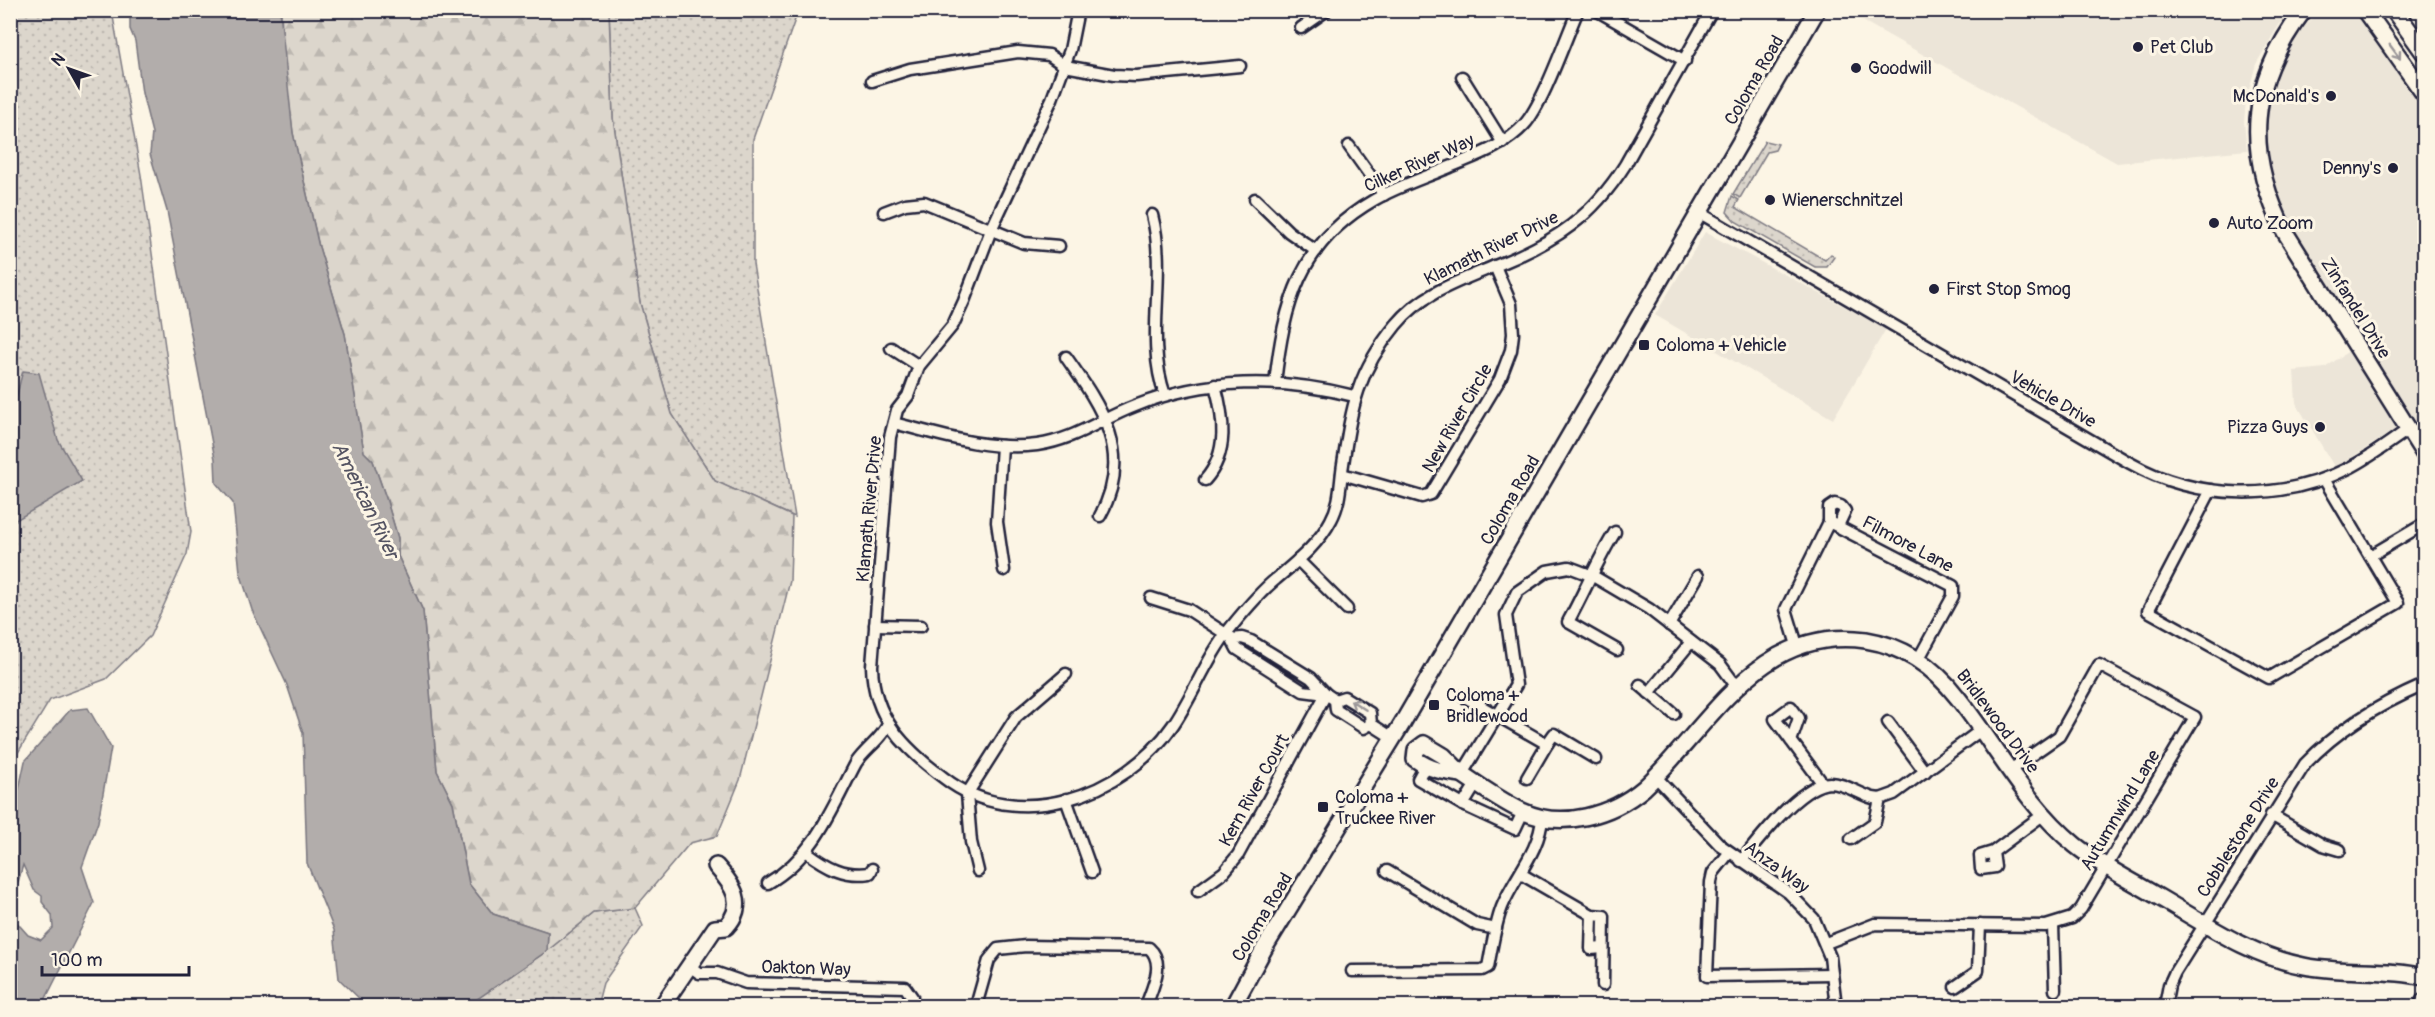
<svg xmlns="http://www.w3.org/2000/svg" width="2435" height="1017" font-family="Pangolin,sans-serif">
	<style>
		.built { fill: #ece5d8 }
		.grass { fill: url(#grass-dots); stroke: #7f7c84; stroke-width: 1.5 }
		.forest { fill: url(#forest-firs); stroke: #7f7c84; stroke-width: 1.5 }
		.water { fill: #b2adab; stroke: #78757e; stroke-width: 1.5 }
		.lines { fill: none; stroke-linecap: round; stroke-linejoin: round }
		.street-casing { stroke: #22223b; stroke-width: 15 }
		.secondary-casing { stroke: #22223b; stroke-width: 20 }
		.primary-casing { stroke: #22223b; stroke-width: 21 }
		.street { stroke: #fcf5e5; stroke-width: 10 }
		.secondary { stroke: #fcf5e5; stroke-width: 15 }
		.primary { stroke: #fcf5e5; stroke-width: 16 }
		.oneway { stroke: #9a9698 }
		.poi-dot { fill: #22223b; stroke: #fcf5e5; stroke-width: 2 }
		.labels { text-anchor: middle; stroke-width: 6; stroke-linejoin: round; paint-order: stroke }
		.poi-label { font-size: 18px; fill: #22223b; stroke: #fcf5e5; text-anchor: start }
		.street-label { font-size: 18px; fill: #22223b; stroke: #fcf5e5 }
		.water-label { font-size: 20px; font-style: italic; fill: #545362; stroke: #fcf5e5 }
	</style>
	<defs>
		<pattern id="grass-dots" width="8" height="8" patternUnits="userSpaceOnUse" patternTransform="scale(1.5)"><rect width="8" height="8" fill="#dcd6cc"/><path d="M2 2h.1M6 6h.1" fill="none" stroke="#bcb7b0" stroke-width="1.8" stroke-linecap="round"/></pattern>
		<pattern id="forest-firs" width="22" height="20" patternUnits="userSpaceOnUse" patternTransform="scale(1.5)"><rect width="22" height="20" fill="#dcd6cc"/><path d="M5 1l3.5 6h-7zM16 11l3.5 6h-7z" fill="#bcb7b0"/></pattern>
	</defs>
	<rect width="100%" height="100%" fill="#fcf5e5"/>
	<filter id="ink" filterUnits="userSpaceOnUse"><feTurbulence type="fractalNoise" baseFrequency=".0167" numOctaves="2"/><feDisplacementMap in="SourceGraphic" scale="12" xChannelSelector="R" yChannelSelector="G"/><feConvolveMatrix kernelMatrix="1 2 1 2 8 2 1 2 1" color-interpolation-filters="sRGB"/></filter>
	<g filter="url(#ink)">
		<!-- built -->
		<g class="built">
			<path d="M1845,11H2291L2279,25L2256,64L2246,101L2244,122L2247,150L2117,163Z"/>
			<path d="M2318,11H2355L2424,107V419L2413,426L2289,222L2270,170L2266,124L2276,77L2293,41Z"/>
			<path d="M1705,232L1886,329L1833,419L1655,315Z"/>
			<path d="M2350,350L2396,429L2335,468L2296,403L2294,371L2325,368Z"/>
		</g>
		<!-- grass -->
		<g class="grass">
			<path d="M11,11H112L141,175L191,532L187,554L150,636L106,679L50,700L11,764Z"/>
			<path d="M609,11H798L753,139V264L795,517L715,481L672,414L640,303L613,118Z"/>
			<path d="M1765,141L1778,144L1775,150L1767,152L1740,198L1733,194Z"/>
			<path d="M1732,196L1739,200L1735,207L1825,260L1831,254L1834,257L1827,267H1815L1735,221L1727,212Z"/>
			<path d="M635,908L643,926L603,983L597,1006H467L547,951L594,913Z"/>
		</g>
		<!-- forest -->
		<path class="forest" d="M281,11H609L613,118L640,303L672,414L715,481L792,516L790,581L740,780L717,836L690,843L635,908L594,913L547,951L548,932L493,914L469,884L453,803L437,771L423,611L398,556V538L386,498L373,461L364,452L345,334L319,247L293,133L283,51Z"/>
		<!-- water -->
		<g class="water">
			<path d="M130,11H280L293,133L319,247L345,334L364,452L373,461L386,498L398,538V556L423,611L437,771L453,803L469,884L493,914L548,932L547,951L467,1006H364V1003L339,979L334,930L307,863L303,733L287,685L252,610L240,572L233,503L216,483L215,459L196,360L167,211L150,154L152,133L142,93L135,41L130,29Z"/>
			<path d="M23,371L39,373L58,440L82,481L11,523V413C16,405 19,383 23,371Z"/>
			<path d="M88,708L111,748L98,822L82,867L94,903L42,1006H11V916L28,935L41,940L53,928L52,915L42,902V896L34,890L23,865L11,906V796L19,789L25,761L70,710Z"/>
		</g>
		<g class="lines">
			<defs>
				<g id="street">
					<path d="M1078,10L1070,50L1052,99L991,230L964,301L953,325L919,366L908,396L897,410L890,437L872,666C873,718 905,749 944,778C1016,834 1124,797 1173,725C1194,694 1208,655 1232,626C1245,610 1260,592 1276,579C1297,561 1318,545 1331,520C1341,502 1340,483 1343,464C1352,406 1357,372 1396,325C1423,292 1462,280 1500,264C1556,241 1592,217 1625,165L1712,10"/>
					<path d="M1596,10L1685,61"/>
					<path d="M1301,28L1327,10"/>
					<path d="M1462,77L1503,143"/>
					<path d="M872,81L910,69L1018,52L1049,55L1065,66L1114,75L1136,76L1240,66"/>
					<path d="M1349,146L1384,195"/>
					<path d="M1255,199L1289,232L1316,251"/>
					<path d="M884,212L905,204L924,202L1024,243L1059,246"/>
					<path d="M1700,213L2130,463C2197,501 2283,502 2351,467C2372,456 2390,442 2409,429"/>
					<path d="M1152,215C1168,275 1144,337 1165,395"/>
					<path d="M891,348L919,366"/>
					<path d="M1066,357C1102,408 1134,454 1100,516"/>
					<path d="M1275,383C1284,304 1299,243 1374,200C1396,187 1421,179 1445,169C1472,157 1503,148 1524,125C1543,104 1565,40 1578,10"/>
					<path d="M894,423C940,435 989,451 1037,445C1074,440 1101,419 1135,406C1205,378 1281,377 1354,396"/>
					<path d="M1002,446L997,522L1004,570"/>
					<path d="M1342,474L1422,497L1431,494L1500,379L1511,350L1513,334L1511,304L1495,266"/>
					<path d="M1205,480C1229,453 1224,417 1215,385"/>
					<path d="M2211,490L2148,611L2269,678L2398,603L2324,479"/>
					<path d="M1829,522V508L1835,504L1841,506L1845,511L1838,526"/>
					<path d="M1615,532C1597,561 1585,591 1568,622L1617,650"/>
					<path d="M2370,556L2424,524"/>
					<path d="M1298,560L1347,609"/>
					<path d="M1151,598L1189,610L1232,638"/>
					<path d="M875,625L921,626"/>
					<path d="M1669,625L1698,576"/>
					<path d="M1242,638L1251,641L1311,678L1326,694L1303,691L1237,649L1232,639Z"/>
					<path d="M1797,645L1786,609L1829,522L1953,586V596L1918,660"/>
					<path d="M1640,685L1674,714"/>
					<path d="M1649,693L1691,642"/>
					<path d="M1463,696L1547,744L1554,734L1596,759"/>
					<path d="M1335,700L1344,697L1370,713L1371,724"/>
					<path d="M1888,722L1925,772"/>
					<path d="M1371,724L1393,738"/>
					<path d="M1791,741L1799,718L1791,707L1775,719L1823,784"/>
					<path d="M1425,766L1418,779L1463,805L1515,829L1523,812"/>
					<path d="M1462,774L1516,685L1506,615L1517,592L1547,571L1569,567L1593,576L1649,609L1720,664L1737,687"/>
					<path d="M1656,777L1720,845L1789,893L1814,919L1830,957L1836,1006"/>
					<path d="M1527,778L1547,744"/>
					<path d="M1066,799L1092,872"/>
					<path d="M1463,805L1476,784"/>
					<path d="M2271,815L2323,845L2340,850"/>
					<path d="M1851,839L1875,822L1880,799"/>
					<path d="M807,852C827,867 845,877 870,873L872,869"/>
					<path d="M1993,852L1995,867L1981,869L1980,856L1993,852L2044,814"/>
					<path d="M1729,853L1713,873L1711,882L1707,976L1832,974"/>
					<path d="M1741,861C1759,840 1800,784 1830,783C1844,783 1859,794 1873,798L1880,799L1894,794L1981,730"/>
					<path d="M978,871L971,842L967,794L1016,717L1066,674"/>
					<path d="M1387,871L1477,925L1496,929"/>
					<path d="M1521,874L1592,915L1604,916L1603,985"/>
					<path d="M768,883C815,856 832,808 856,763C865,749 882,739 888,724"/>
					<path d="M1198,891L1224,872L1238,855L1326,694L1335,700L1336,710L1364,728L1371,724"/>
					<path d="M1592,915L1591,949L1603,948"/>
					<path d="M2053,925L2055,990"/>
					<path d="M1826,943L1875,924L2046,926L2072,918L2081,909L2195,717L2099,665L2059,736L2010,770"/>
					<path d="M688,965L699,973H717L746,983L905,987L912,997L909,1006"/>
					<path d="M1352,971L1482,970L1488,967C1492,947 1495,925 1502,907C1514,877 1540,851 1542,818"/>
					<path d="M1955,987L1978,971L1980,925"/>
					<path d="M976,1006L989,960L998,949L1026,946L1149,948C1166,963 1152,988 1146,1006"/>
					<path d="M2165,1006L2169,985L2175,972L2305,764C2338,729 2380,704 2424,685"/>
				</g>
				<g id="secondary">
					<path d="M2304,10C2248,83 2244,152 2285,232L2424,454"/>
					<path d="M1424,744L1444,756L1462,774C1444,772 1430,770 1415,759L1416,750Z"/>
					<path d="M1462,774C1481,787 1501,801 1522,811C1562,830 1612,815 1644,788C1712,724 1758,625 1866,640C1904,646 1935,668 1958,698C1996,746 2026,805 2075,845C2100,865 2130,880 2157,896C2204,923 2250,956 2304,966C2344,974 2385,968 2424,977"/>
					<path d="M662,1006L715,928L726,927C747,904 733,885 716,866"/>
					<path d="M1233,1006L1265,947L1403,722L1817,10"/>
					<path d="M2423,1006L2424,1001"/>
				</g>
				<g id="primary">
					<path d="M2365,10L2424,93"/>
					<path d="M2394,10L2424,52"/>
				</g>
			</defs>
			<!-- street casing -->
			<use href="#street" class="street-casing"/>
			<!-- secondary casing -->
			<use href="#secondary" class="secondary-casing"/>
			<!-- primary casing -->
			<use href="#primary" class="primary-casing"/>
			<!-- street -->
			<use href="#street" class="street"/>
			<!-- secondary -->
			<use href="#secondary" class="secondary"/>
			<!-- primary -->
			<use href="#primary" class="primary"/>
		</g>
		<!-- one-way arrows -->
		<defs><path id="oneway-shaft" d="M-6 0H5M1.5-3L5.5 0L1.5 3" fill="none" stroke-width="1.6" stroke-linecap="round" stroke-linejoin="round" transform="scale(1.5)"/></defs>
		<g class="oneway">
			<use href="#oneway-shaft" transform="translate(2395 52) rotate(54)"/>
			<use href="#oneway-shaft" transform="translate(1358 705) rotate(-148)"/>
		</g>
	</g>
	<!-- markers -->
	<g class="poi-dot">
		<circle cx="2138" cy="47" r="6"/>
		<circle cx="1856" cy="68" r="6"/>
		<circle cx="2331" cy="96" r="6"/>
		<circle cx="2393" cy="168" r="6"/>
		<circle cx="1770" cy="200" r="6"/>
		<circle cx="2214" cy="223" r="6"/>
		<circle cx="1934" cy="289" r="6"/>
		<rect x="1638" y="339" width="12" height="12" rx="3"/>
		<circle cx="2320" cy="427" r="6"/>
		<rect x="1428" y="699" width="12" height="12" rx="3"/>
		<rect x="1317" y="801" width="12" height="12" rx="3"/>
	</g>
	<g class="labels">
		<!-- poi labels -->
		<g class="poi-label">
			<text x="2150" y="53">Pet Club</text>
			<text x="1868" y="74">Goodwill</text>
			<text x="2319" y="102" text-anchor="end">McDonald's</text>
			<text x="2381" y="174" text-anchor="end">Denny's</text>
			<text x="1782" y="206">Wienerschnitzel</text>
			<text x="2226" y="229">Auto Zoom</text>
			<text x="1946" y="295">First Stop Smog</text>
			<text x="1656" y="351">Coloma + Vehicle</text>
			<text x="2308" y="433" text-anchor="end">Pizza Guys</text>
			<text x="1446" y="701">Coloma +<tspan x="1446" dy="21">Bridlewood</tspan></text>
			<text x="1335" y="803">Coloma +<tspan x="1335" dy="21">Truckee River</tspan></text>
		</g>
		<!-- street labels -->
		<g class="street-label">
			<text transform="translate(1754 80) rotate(-60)" y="6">Coloma Road</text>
			<text transform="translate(1419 163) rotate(-24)" y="6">Cilker River Way</text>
			<text transform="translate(1491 248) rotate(-26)" y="6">Klamath River Drive</text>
			<text transform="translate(2356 308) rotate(58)" y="6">Zinfandel Drive</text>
			<text transform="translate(2053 399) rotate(30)" y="6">Vehicle Drive</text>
			<text transform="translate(1457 418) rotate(-60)" y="6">New River Circle</text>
			<text transform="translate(1510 500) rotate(-60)" y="6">Coloma Road</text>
			<text transform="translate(869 509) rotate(-85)" y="6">Klamath River Drive</text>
			<text transform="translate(1908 544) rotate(28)" y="6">Filmore Lane</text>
			<text transform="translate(1998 721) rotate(53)" y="6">Bridlewood Drive</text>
			<text transform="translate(1254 790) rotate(-61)" y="6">Kern River Court</text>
			<text transform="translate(2120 810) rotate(-59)" y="6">Autumnwind Lane</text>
			<text transform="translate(2238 837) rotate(-58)" y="6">Cobblestone Drive</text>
			<text transform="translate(1777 867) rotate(36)" y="6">Anza Way</text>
			<text transform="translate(1262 917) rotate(-59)" y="6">Coloma Road</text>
			<text transform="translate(806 968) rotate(2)" y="6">Oakton Way</text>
		</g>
		<!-- water labels -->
		<g class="water-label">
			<text transform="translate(366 500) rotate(64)" y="7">American River</text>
		</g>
	</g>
	<!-- margin -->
	<rect width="2435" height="1017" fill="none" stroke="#fcf5e5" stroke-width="36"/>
	<rect x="18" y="18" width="2399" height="981" fill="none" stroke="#22223b" stroke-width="2" filter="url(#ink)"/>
	<!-- north arrow -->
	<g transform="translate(69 69) rotate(310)" stroke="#fcf5e5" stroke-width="4.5" paint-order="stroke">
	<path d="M0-4.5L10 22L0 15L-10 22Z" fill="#22223b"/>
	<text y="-9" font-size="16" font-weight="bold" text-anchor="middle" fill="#22223b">N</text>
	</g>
	<!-- scale -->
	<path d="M42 966v9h147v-9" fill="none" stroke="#22223b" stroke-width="3"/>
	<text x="51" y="966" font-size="18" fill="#22223b" stroke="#fcf5e5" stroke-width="4.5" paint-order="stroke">100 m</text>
</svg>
